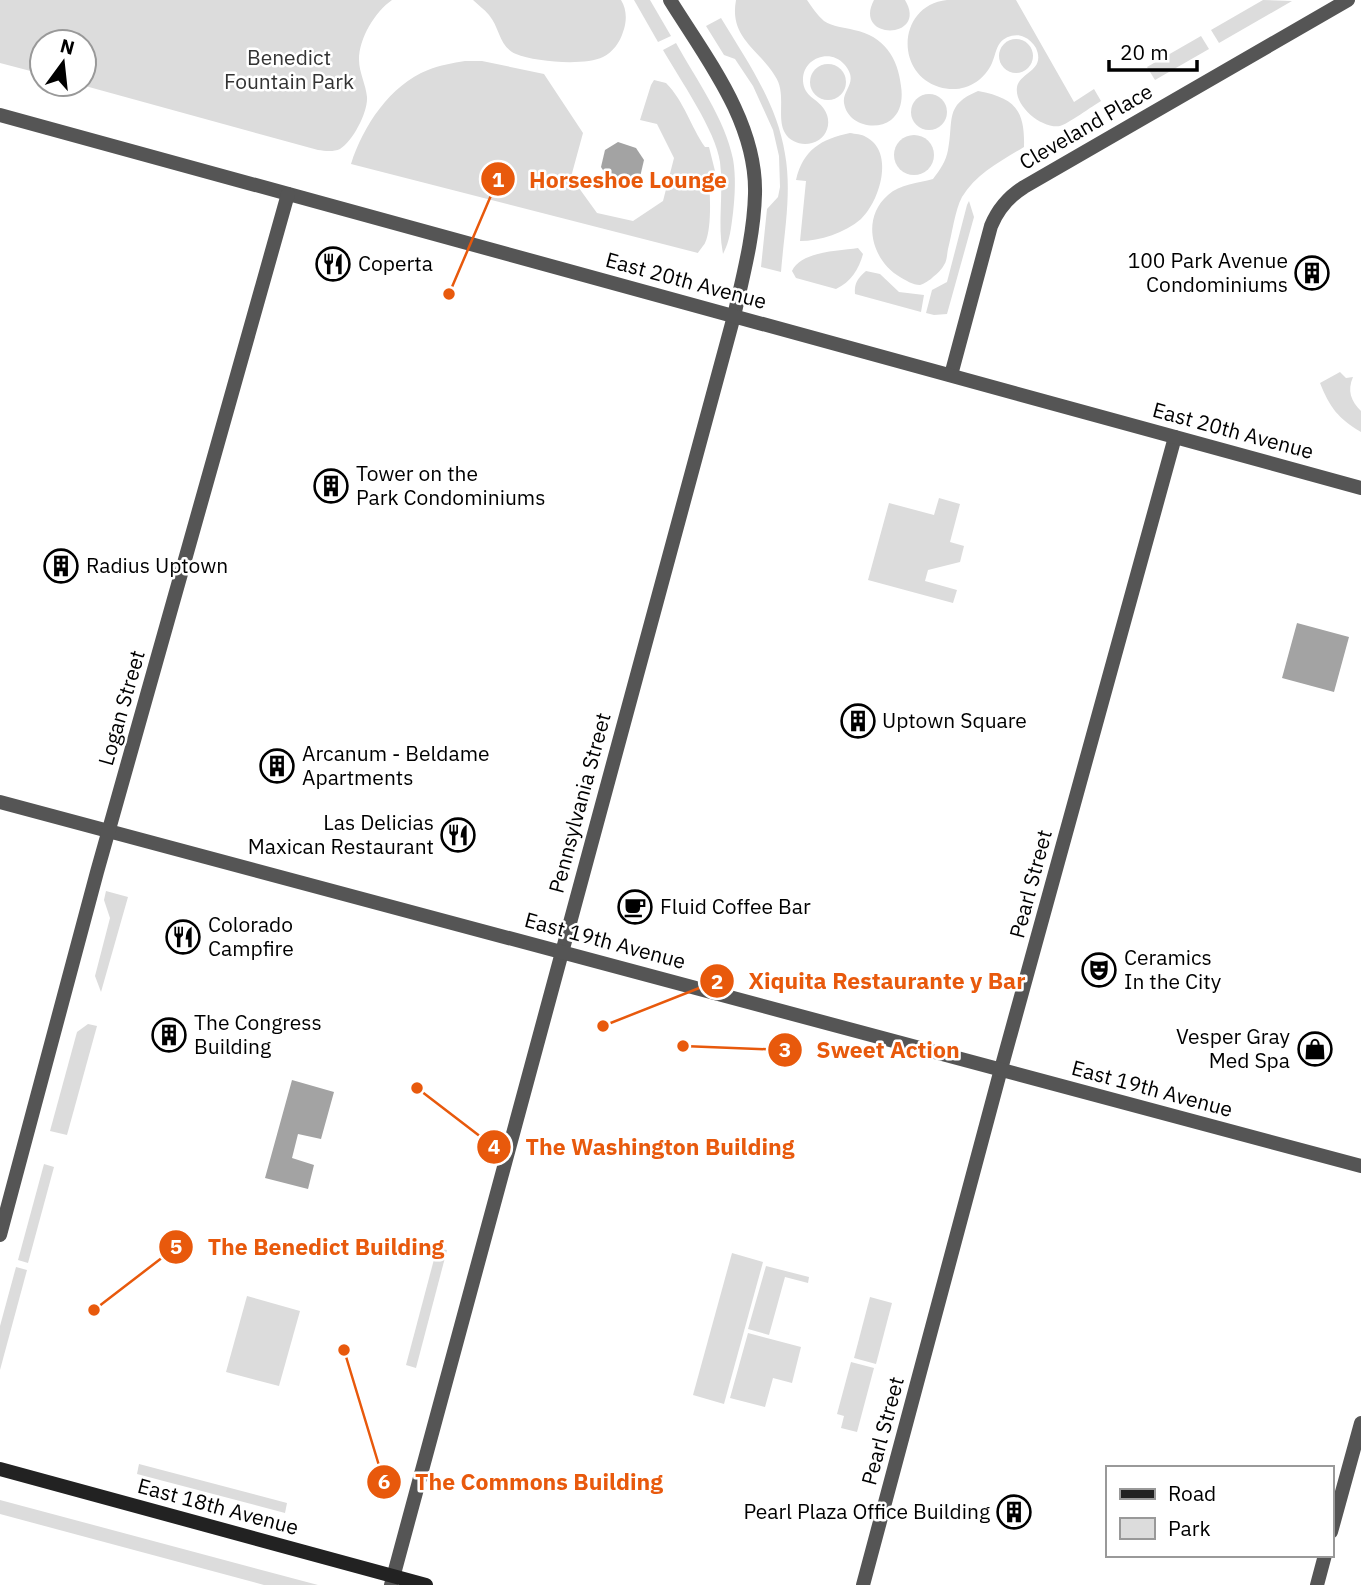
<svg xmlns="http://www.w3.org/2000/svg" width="1361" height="1585" font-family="'IBM Plex Sans',sans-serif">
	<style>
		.green { fill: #dcdcdc }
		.water { fill: #a3a3a3 }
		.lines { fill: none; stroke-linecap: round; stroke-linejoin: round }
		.minor { stroke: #555; stroke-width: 14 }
		.tertiary { stroke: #555; stroke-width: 14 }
		.secondary { stroke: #222; stroke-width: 14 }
		.labels { text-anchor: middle; stroke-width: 5; stroke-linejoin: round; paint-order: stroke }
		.park-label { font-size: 21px; fill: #333; stroke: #fff }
		.street-label { font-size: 21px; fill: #000; stroke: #fff }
		.poi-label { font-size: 21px; fill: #000; stroke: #fff; text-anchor: start }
		.leader { fill: none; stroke: #e8590c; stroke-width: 2.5 }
		.callout-dot { fill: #e8590c; stroke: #fff; stroke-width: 2.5 }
		.mark-label { font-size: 21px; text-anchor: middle; font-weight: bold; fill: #fff }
		.callout-label { font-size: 23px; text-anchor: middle; font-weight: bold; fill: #e8590c; stroke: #fff; stroke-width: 5; stroke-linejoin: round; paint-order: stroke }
	</style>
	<rect width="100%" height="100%" fill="#fff"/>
	<!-- green -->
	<g class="green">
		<path d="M0,0H392C375,12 359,38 359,60C359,72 366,85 367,97C368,112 353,141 340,149C334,152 325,151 318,150L78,84H84V42H42V74L0,63Z"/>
		<path d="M473,0H621C627,9 627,22 623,32C620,42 613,52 603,57C585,66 535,62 516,54C499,47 500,28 489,15C484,9 478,5 473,0Z"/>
		<path d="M634,0H650L671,36L658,42Z"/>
		<path d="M736,0H807C812,7 817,15 824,21C833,27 844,27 854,30C884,36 898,58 901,86C903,99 901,112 891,120C875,132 847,124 844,103C842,89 860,82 844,64C830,48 802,58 803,81C804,97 817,98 824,109C833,122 827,139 812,143C802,146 790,142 785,133C776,118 787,93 775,76C758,48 729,38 736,0Z"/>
		<path d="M874,0H905C929,40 852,41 874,0Z"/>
		<path d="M947,0H1016L1074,102L1094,89L1101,101C1094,105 1066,125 1060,126C1042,129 1014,106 1017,87C1020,72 1046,71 1036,48C1033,43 1029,39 1024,37C1017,33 1005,36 1000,43C996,48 995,56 992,63C983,83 962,94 939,87C894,73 898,5 947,0Z"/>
		<path d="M1263,0L1292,1L1219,43L1211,30Z"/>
		<path d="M721,18C747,61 777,103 785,154C792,192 784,234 781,272L761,267L767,209L778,197L780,187L779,156L773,130L753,86L735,59L724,55L706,26Z"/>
		<path d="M1201,36L1209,49L1155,80L1147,67Z"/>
		<circle cx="1016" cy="56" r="17"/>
		<path d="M676,43C696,79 725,119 733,159C736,176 735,196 733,213C731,228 730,241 723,254C717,224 724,193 720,162C716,131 679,78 663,50Z"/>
		<path d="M465,61H482L544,74L583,133L571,177L597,213L633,221L663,201L674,158L657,124L640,120L651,85L654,80L666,83C684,101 691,127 705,147H709L715,171L709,179C710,194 712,229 705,243C705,244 698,252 698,253L351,164C363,126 390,85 428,70C440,65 453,63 465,61Z"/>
		<circle cx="828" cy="82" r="18"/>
		<path d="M978,91C1015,98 1025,110 1024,147C1001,161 976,174 962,197C955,210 952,234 948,249C947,254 947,261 944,265C942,269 937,274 933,277C930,280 924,284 920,285C913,285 905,280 900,277C871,260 861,218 888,195C900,184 918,183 933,179C940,170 946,161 948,150C954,120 944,105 978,91Z"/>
		<circle cx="929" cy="112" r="18"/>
		<path d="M850,133C855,134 862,134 866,137C895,152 880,201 861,219C845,233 820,241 800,241L806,181L796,180C803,150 821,139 850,133Z"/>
		<circle cx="914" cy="155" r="20"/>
		<path d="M969,201L974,217L947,314L934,315L926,313L932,290L947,282L967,205Z"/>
		<path d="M858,248L863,254C859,269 851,282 836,289L796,278L792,271C801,251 839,251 858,248Z"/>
		<path d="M866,271L880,274L899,292L924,295L921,312L855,294C854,283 858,278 866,271Z"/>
		<path d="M1340,372L1346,378L1353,377C1347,391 1351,401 1361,411V432C1338,418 1330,408 1320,383Z"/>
		<path d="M939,498L960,504L950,542L964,546L960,562L928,570L925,581L957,590L953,603L868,580L889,503L934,515Z"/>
		<path d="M106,891L128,897L101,992L95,976L110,918L104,900Z"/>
		<path d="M88,1024L97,1026L67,1135L50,1131L77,1032Z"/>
		<path d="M44,1164L54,1167L28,1263L18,1260Z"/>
		<path d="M437,1248L447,1250L416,1368L406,1365Z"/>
		<path d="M732,1253L763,1262L724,1404L693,1395Z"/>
		<path d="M766,1266L809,1277L808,1283L785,1277L769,1335L748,1329Z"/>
		<path d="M16,1267L27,1270L0,1370V1326Z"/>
		<path d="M247,1296L300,1311L279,1386L226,1372Z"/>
		<path d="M870,1297L892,1303L876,1364L854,1358Z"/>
		<path d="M748,1333L801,1347L792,1383L773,1378L765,1407L730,1398Z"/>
		<path d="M851,1362L874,1368L857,1432L841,1428L844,1416L837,1414Z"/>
		<path d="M139,1464L287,1503L285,1513L137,1474Z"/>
		<path d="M0,1500L318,1585H264L0,1514Z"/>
	</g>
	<!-- water -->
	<g class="water">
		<path d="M618,142L636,148L644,160L640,177L627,185L610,181L601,167L605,150Z"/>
		<path d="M1297,623L1349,637L1334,692L1282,678Z"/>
		<path d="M292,1080L334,1092L321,1139L298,1134L292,1158L314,1165L308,1189L265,1178Z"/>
	</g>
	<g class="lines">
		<!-- minor -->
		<g class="minor">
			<path d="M951,375L991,226C998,209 1008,197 1024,187L1348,0"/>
			<path d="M391,1585L734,316C743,276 754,235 755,194C757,122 706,58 670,0"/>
			<path d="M863,1585L1001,1069L1175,437"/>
		</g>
		<!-- tertiary -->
		<g class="tertiary">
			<path d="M0,115L1361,488"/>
			<path d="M0,802L1361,1166"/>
			<path d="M0,1235L97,872L288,194"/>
			<path d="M1331,1532L1361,1423"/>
			<path d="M1317,1585L1325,1555"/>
		</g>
		<!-- secondary -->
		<path class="secondary" d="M0,1469L426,1585"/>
	</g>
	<!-- icons -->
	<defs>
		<symbol id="restaurant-ring" viewBox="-11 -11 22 22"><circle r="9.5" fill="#fff" stroke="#000" stroke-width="1.5"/><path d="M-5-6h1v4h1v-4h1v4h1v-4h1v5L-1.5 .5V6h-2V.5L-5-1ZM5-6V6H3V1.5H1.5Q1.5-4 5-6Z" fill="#000"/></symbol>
		<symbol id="building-ring" viewBox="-11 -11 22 22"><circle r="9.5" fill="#fff" stroke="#000" stroke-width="1.5"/><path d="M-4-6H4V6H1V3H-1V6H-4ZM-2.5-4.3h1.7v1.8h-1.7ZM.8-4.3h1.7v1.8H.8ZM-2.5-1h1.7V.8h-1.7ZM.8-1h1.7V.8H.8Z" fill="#000"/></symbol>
		<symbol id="cafe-ring" viewBox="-11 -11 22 22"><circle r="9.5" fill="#fff" stroke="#000" stroke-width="1.5"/><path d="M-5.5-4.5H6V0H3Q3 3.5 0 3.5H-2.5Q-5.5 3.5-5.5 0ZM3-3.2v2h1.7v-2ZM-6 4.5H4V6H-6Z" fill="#000"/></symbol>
		<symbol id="theatre-ring" viewBox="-11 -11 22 22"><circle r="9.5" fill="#fff" stroke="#000" stroke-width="1.5"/><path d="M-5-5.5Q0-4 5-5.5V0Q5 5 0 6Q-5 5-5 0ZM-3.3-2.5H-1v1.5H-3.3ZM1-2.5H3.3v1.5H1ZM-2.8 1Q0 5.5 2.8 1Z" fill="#000"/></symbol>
		<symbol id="shop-ring" viewBox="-11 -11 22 22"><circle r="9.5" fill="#fff" stroke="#000" stroke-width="1.5"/><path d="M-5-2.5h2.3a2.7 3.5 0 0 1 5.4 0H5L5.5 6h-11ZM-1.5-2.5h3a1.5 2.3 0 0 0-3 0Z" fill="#000"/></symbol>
	</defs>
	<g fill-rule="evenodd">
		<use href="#restaurant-ring" x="314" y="245" width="38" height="38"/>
		<use href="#building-ring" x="1293" y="254" width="38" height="38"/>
		<use href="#building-ring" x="312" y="467" width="38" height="38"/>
		<use href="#building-ring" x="42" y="547" width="38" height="38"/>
		<use href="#building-ring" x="839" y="702" width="38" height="38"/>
		<use href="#building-ring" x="258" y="747" width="38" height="38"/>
		<use href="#restaurant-ring" x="439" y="816" width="38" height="38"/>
		<use href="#cafe-ring" x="616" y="888" width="38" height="38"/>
		<use href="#restaurant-ring" x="164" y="918" width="38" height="38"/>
		<use href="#theatre-ring" x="1080" y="951" width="38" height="38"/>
		<use href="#building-ring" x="150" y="1016" width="38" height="38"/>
		<use href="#shop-ring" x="1296" y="1030" width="38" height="38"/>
		<use href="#building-ring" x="995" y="1493" width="38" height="38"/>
	</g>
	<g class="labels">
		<!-- park labels -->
		<g class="park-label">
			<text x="289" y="65">Benedict<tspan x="289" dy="24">Fountain Park</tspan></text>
		</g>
		<!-- street labels -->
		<g class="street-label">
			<text transform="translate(1086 127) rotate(-30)" y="7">Cleveland Place</text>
			<text transform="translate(686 281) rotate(15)" y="7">East 20th Avenue</text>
			<text transform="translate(1233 431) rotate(15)" y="7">East 20th Avenue</text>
			<text transform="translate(122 708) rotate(-74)" y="7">Logan Street</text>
			<text transform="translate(580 803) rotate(-75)" y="7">Pennsylvania Street</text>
			<text transform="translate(1031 884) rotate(-75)" y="7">Pearl Street</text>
			<text transform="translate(605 941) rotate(15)" y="7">East 19th Avenue</text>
			<text transform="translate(1152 1089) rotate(15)" y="7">East 19th Avenue</text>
			<text transform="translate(883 1431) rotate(-75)" y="7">Pearl Street</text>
			<text transform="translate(218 1507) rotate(15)" y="7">East 18th Avenue</text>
		</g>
		<!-- poi labels -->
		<g class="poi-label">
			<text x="1288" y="268" text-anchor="end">100 Park Avenue<tspan x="1288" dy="24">Condominiums</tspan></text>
			<text x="358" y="271">Coperta</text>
			<text x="356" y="481">Tower on the<tspan x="356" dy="24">Park Condominiums</tspan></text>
			<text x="86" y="573">Radius Uptown</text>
			<text x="882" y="728">Uptown Square</text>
			<text x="302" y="761">Arcanum - Beldame<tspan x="302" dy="24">Apartments</tspan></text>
			<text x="434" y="830" text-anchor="end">Las Delicias<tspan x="434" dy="24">Maxican Restaurant</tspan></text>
			<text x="660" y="914">Fluid Coffee Bar</text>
			<text x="208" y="932">Colorado<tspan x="208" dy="24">Campfire</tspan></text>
			<text x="1124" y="965">Ceramics<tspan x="1124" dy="24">In the City</tspan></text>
			<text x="194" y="1030">The Congress<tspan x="194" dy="24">Building</tspan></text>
			<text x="1290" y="1044" text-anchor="end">Vesper Gray<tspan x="1290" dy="24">Med Spa</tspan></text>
			<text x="990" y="1519" text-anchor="end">Pearl Plaza Office Building</text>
		</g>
	</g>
	<!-- callouts -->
	<path class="leader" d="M449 294L498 179M603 1026L717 981M683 1046L785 1050M417 1088L494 1147M94 1310L176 1247M344 1350L384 1482"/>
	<g class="callout-dot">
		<circle cx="449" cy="294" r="7"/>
		<circle cx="603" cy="1026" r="7"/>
		<circle cx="683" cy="1046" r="7"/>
		<circle cx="417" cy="1088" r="7"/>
		<circle cx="94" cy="1310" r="7"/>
		<circle cx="344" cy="1350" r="7"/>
		<circle cx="498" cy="179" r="18"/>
		<circle cx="717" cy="981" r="18"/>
		<circle cx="785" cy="1050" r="18"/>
		<circle cx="494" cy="1147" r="18"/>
		<circle cx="176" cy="1247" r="18"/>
		<circle cx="384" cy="1482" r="18"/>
	</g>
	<g class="mark-label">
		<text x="498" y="187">1</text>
		<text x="717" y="989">2</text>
		<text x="785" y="1057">3</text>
		<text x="494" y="1154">4</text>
		<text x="176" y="1254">5</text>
		<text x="384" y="1489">6</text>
	</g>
	<g class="callout-label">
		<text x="628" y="188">Horseshoe Lounge</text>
		<text x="887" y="989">Xiquita Restaurante y Bar</text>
		<text x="888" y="1058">Sweet Action</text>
		<text x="660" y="1155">The Washington Building</text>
		<text x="326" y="1255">The Benedict Building</text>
		<text x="539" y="1490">The Commons Building</text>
	</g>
	<!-- legend -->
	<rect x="1106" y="1466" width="228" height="91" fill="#ffffff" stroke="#999999" stroke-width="2"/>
	<rect x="1120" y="1489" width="35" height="10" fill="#222222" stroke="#999999" stroke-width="2"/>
	<text x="1168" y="1501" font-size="21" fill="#000000">Road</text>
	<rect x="1120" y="1518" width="35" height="21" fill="#dcdcdc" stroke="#999999" stroke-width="2"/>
	<text x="1168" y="1536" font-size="21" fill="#000000">Park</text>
	<!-- north arrow -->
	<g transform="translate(63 63) rotate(15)"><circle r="33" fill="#ffffff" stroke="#999999" stroke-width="2"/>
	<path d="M0-5L12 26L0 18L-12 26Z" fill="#000000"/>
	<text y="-10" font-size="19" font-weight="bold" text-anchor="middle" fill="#000000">N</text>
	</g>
	<!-- scale -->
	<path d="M1109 60v10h88v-10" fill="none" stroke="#000000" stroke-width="3.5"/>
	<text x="1120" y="60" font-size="21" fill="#000000" stroke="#ffffff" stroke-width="5" paint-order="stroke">20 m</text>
</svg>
